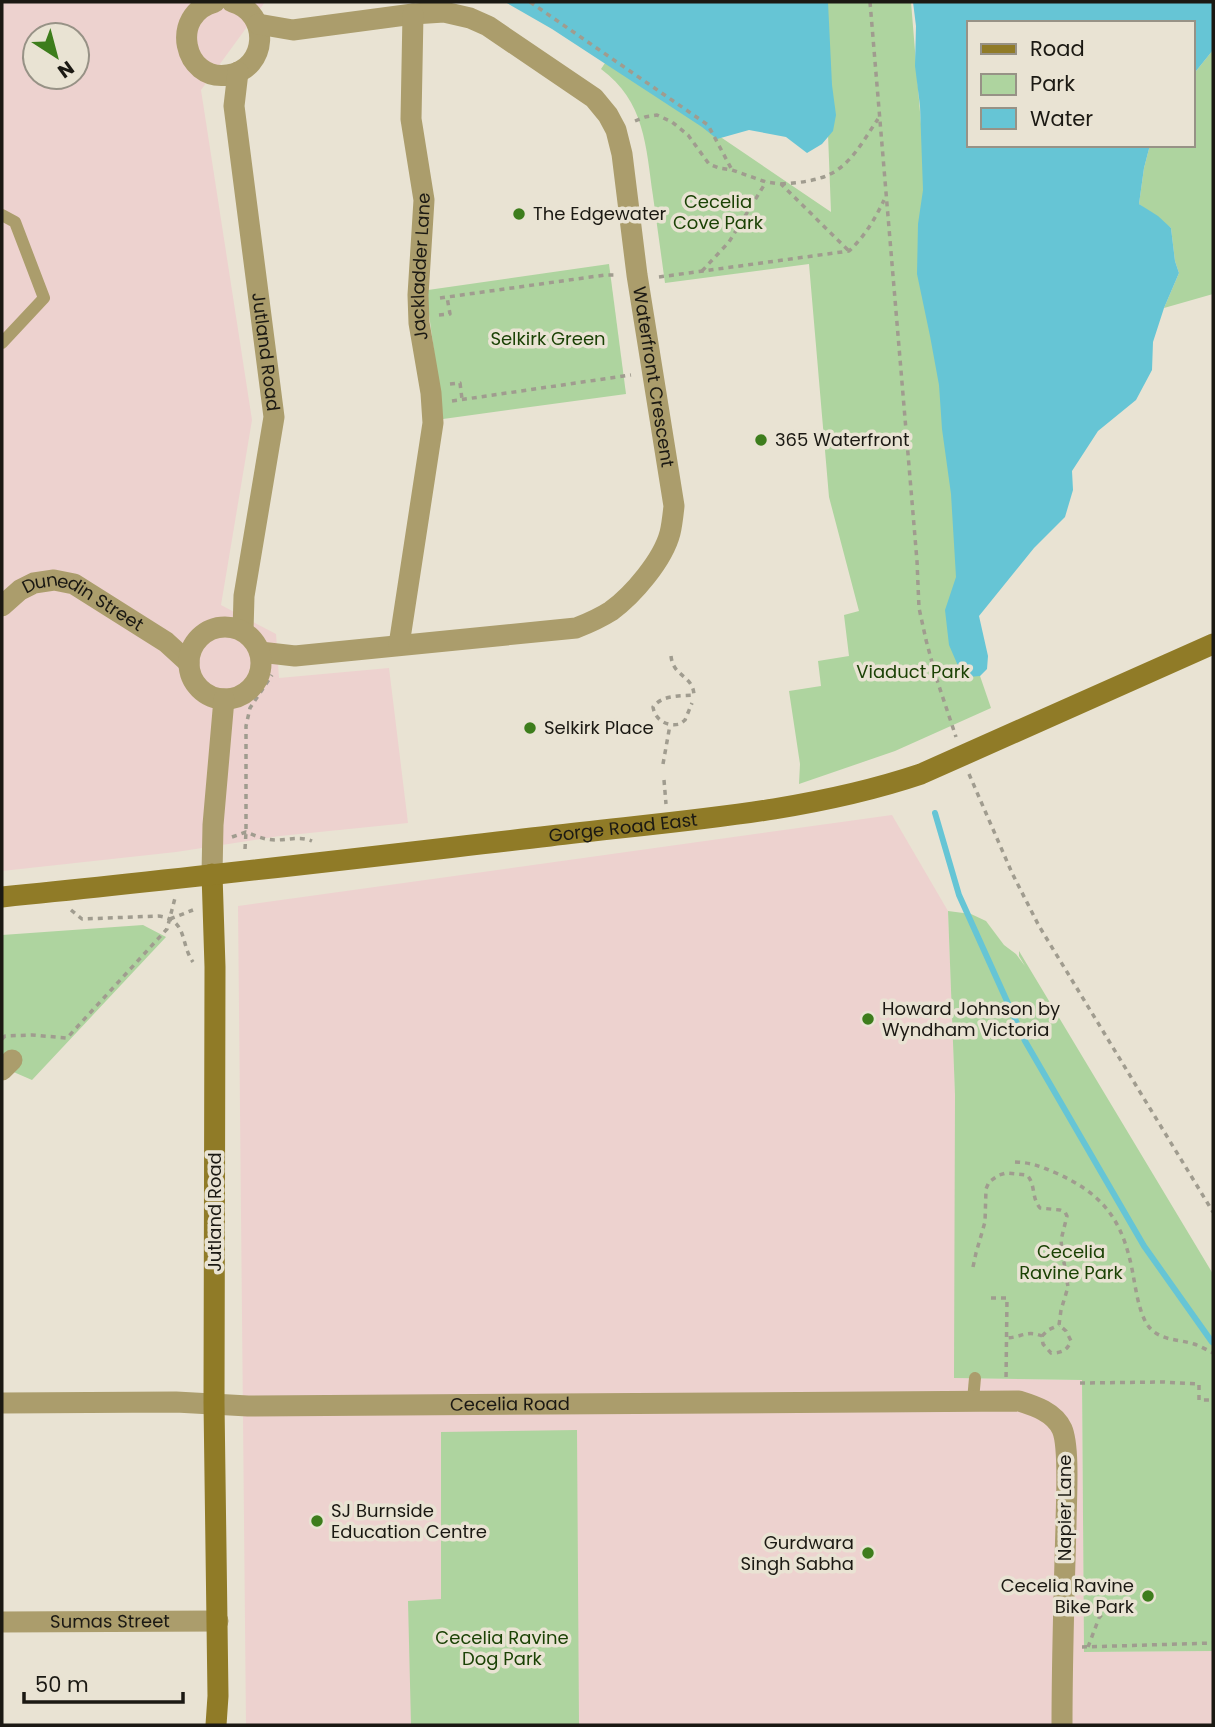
<svg xmlns="http://www.w3.org/2000/svg" width="1215" height="1727" font-family="Poppins,sans-serif">
	<style>
		.commercial { fill: #edd2cf; fill-rule: evenodd }
		.green { fill: #aed49f }
		.water { fill: #66c5d5 }
		.lines { fill: none; stroke-linecap: round; stroke-linejoin: round }
		.stream { stroke: #66c5d5; stroke-width: 6 }
		.path { stroke: #a09c8f; stroke-width: 3.5; stroke-dasharray: 5 5; stroke-linecap: butt }
		.lane { stroke: #ab9d6c; stroke-width: 12 }
		.street { stroke: #ab9d6c; stroke-width: 21 }
		.secondary { stroke: #907b27; stroke-width: 21 }
		.poi-dot { fill: #3d7d1c; stroke: #e9e3d3; stroke-width: 2.5 }
		.labels { text-anchor: middle; stroke-width: 7; stroke-linejoin: round; paint-order: stroke }
		.park-label { font-size: 18px; fill: #1b4205; stroke: #e9e3d3 }
		.poi-label { font-size: 18px; fill: #1b1913; stroke: #e9e3d3; text-anchor: start }
		.street-label { font-size: 18px; fill: #1b1913; stroke: #e9e3d3 }
	</style>
	<rect width="100%" height="100%" fill="#e9e3d3"/>
	<!-- commercial -->
	<g class="commercial">
		<path d="M2,2H265L201,90L252,420L221,605L276,634L279,678L389,668L408,823L280,836L176,852L2,871ZM35,35H77V77H35Z"/>
		<path d="M892,815L948,911L955,1095V1378L1082,1380L1084,1652L1213,1651V1725H246L238,906Z"/>
	</g>
	<!-- green -->
	<g class="green">
		<path d="M816,2H911L949,466L980,676L991,708L895,751L799,784L800,764L789,691L821,686L818,661L849,656L844,615L859,611L829,497L809,264L665,283C661,254 657,225 653,196C646,147 645,101 601,69L607,60L831,212L828,134Z"/>
		<path d="M1213,50V294L1164,308L1179,273L1175,261L1171,228L1139,204L1144,168L1150,145H1192V76Z"/>
		<path d="M609,264L626,394L443,419L427,299L428,290Z"/>
		<path d="M948,911L971,914L986,921L1004,945L1016,954L1025,966L1019,956V951L1213,1274V1651L1084,1652L1082,1380L954,1378L955,1095Z"/>
		<path d="M143,925L166,937L32,1080L2,1067V935Z"/>
		<path d="M577,1430L579,1725H411L408,1601L441,1599V1432Z"/>
	</g>
	<!-- water -->
	<g class="water">
		<path d="M505,2H828L832,85L836,115L833,131L822,144L807,153L786,137L749,130L717,139L702,127L552,29Z"/>
		<path d="M913,2H1213V50L1192,76V23H968V145H1150L1144,168L1139,204L1158,216L1171,228L1175,261L1179,273L1164,308L1153,342L1152,370L1136,400L1098,431L1072,471L1073,490L1065,517L1034,548L979,616L988,656L987,669L980,676L968,677L962,675L949,645L945,610L956,577L951,494L942,429L939,385L930,336L917,274L918,224L923,190L920,106L915,66L916,26Z"/>
	</g>
	<g class="lines">
		<!-- stream -->
		<path class="stream" d="M935,813L959,895L1025,1041L1144,1246L1212,1342"/>
		<!-- path -->
		<g class="path">
			<path d="M530,2L708,125L732,170"/>
			<path d="M870,2L917,561L919,608L926,640L936,677L956,737"/>
			<path d="M635,121L645,117L657,115L672,122L688,135L709,164L719,168L732,170L766,182L781,184L849,251"/>
			<path d="M781,184C794,183 808,182 820,178C849,170 862,142 878,119"/>
			<path d="M702,271L729,242L766,182"/>
			<path d="M659,277L849,251C865,236 875,219 884,200"/>
			<path d="M440,298L605,275H616"/>
			<path d="M439,315L450,314L447,297"/>
			<path d="M450,384L460,383L462,399"/>
			<path d="M452,401L631,375"/>
			<path d="M671,656C673,677 693,675 694,695C679,696 662,695 653,707C655,720 667,727 680,724L685,720L692,703"/>
			<path d="M663,764L670,725"/>
			<path d="M969,774L1012,873L1039,926L1213,1212"/>
			<path d="M664,780L666,804"/>
			<path d="M232,837L246,832C256,836 265,840 276,840C288,840 300,836 312,841"/>
			<path d="M245,849L246,832V726L250,708L272,675"/>
			<path d="M71,910L82,919L158,916C188,919 180,944 193,962"/>
			<path d="M170,919L193,910"/>
			<path d="M2,1039L5,1036L32,1035L67,1038L167,929L175,898"/>
			<path d="M1015,1162C1034,1163 1039,1166 1056,1173C1098,1192 1119,1214 1130,1260C1135,1279 1137,1312 1149,1327C1161,1341 1178,1339 1194,1344C1200,1346 1207,1350 1213,1353"/>
			<path d="M973,1267L976,1253L985,1222L986,1189L989,1182L999,1175L1006,1173L1027,1175C1036,1185 1031,1197 1040,1208L1060,1210L1065,1212L1067,1216L1061,1240L1062,1250L1068,1287L1061,1310L1059,1325L1066,1331L1071,1341C1067,1351 1061,1353 1051,1353L1043,1344L1042,1336C1027,1330 1022,1337 1007,1338"/>
			<path d="M991,1298H1007L1006,1381"/>
			<path d="M1042,1336L1048,1330L1059,1325"/>
			<path d="M1080,1383L1163,1382L1199,1384V1400H1213"/>
			<path d="M1082,1647L1213,1643"/>
			<path d="M1088,1647L1099,1618L1107,1608"/>
		</g>
		<!-- lane -->
		<g class="lane">
			<path d="M2,215L15,222L44,298L2,343"/>
			<path d="M973,1400L975,1378"/>
		</g>
		<!-- street -->
		<g class="street">
			<path d="M215,2C169,14 183,82 228,75C268,69 271,13 232,2"/>
			<path id="s1" d="M258,24L293,30L413,14L444,12L470,18L488,26L594,98L608,115L616,130L622,154L637,275L674,506C673,515 672,525 670,533C663,560 633,595 611,611C600,618 589,623 576,628L295,656L260,652"/>
			<path id="s2" d="M238,72L234,106L274,417L244,596L243,631"/>
			<path id="s3" d="M2,606L20,590L34,583L54,580L74,584L166,642L189,663"/>
			<circle cx="225" cy="663" r="36"/>
			<path id="s4" d="M399,645L433,423L431,393L419,323L418,295L424,200L411,119L413,14"/>
			<path d="M212,874L213,825L224,699"/>
			<path d="M2,1070L12,1060"/>
			<path id="s5" d="M2,1403L176,1402L248,1406L1019,1401C1035,1406 1054,1412 1062,1429C1070,1447 1066,1504 1066,1526C1064,1592 1062,1659 1062,1725"/>
			<path id="s6" d="M2,1622L218,1621"/>
		</g>
		<!-- secondary -->
		<g class="secondary">
			<path d="M212,874L215,967L214,1403L218,1696L216,1725"/>
			<path id="s7" d="M2,897C185,879 368,857 550,836C674,821 802,814 921,774L1213,644"/>
		</g>
	</g>
	<!-- markers -->
	<g class="poi-dot">
		<circle cx="519" cy="214" r="7"/>
		<circle cx="761" cy="440" r="7"/>
		<circle cx="530" cy="728" r="7"/>
		<circle cx="868" cy="1019" r="7"/>
		<circle cx="317" cy="1521" r="7"/>
		<circle cx="868" cy="1553" r="7"/>
		<circle cx="1148" cy="1596" r="7"/>
	</g>
	<g class="labels">
		<!-- park labels -->
		<g class="park-label">
			<text x="718" y="208">Cecelia<tspan x="718" dy="21">Cove Park</tspan></text>
			<text x="548" y="345">Selkirk Green</text>
			<text x="913" y="678">Viaduct Park</text>
			<text x="1071" y="1258">Cecelia<tspan x="1071" dy="21">Ravine Park</tspan></text>
			<text x="502" y="1644">Cecelia Ravine<tspan x="502" dy="21">Dog Park</tspan></text>
		</g>
		<!-- poi labels -->
		<g class="poi-label">
			<text x="533" y="220">The Edgewater</text>
			<text x="775" y="446">365 Waterfront</text>
			<text x="544" y="734">Selkirk Place</text>
			<text x="882" y="1015">Howard Johnson by<tspan x="882" dy="21">Wyndham Victoria</tspan></text>
			<text x="331" y="1517">SJ Burnside<tspan x="331" dy="21">Education Centre</tspan></text>
			<text x="854" y="1549" text-anchor="end">Gurdwara<tspan x="854" dy="21">Singh Sabha</tspan></text>
			<text x="1134" y="1592" text-anchor="end">Cecelia Ravine<tspan x="1134" dy="21">Bike Park</tspan></text>
		</g>
		<!-- street labels -->
		<g class="street-label">
			<text dy="6" stroke="none"><textPath href="#s4" startOffset="382">Jackladder Lane</textPath></text>
			<text dy="6" stroke="none"><textPath href="#s2" startOffset="282">Jutland Road</textPath></text>
			<text dy="6" stroke="none"><textPath href="#s1" startOffset="651">Waterfront Crescent</textPath></text>
			<text dy="6" stroke="none"><textPath href="#s3" startOffset="94">Dunedin Street</textPath></text>
			<text dy="6" stroke="none"><textPath href="#s7" startOffset="625">Gorge Road East</textPath></text>
			<text transform="translate(215 1212) rotate(-90)" y="6">Jutland Road</text>
			<text dy="6" stroke="none"><textPath href="#s5" startOffset="508">Cecelia Road</textPath></text>
			<text transform="translate(1065 1508) rotate(-90)" y="6">Napier Lane</text>
			<text dy="6" stroke="none"><textPath href="#s6" startOffset="108">Sumas Street</textPath></text>
		</g>
	</g>
	<!-- border -->
	<rect width="1215" height="1727" fill="none" stroke="#1b1913" stroke-width="7"/>
	<!-- legend -->
	<rect x="967" y="21" width="228" height="126" fill="#e9e3d3" stroke="#979286" stroke-width="2"/>
	<rect x="981" y="44" width="35" height="10" fill="#907b27" stroke="#979286" stroke-width="2"/>
	<text x="1030" y="56" font-size="21" fill="#1b1913">Road</text>
	<rect x="981" y="74" width="35" height="21" fill="#aed49f" stroke="#979286" stroke-width="2"/>
	<text x="1030" y="91" font-size="21" fill="#1b1913">Park</text>
	<rect x="981" y="108" width="35" height="21" fill="#66c5d5" stroke="#979286" stroke-width="2"/>
	<text x="1030" y="126" font-size="21" fill="#1b1913">Water</text>
	<!-- north arrow -->
	<g transform="translate(56 56) rotate(144)"><circle r="33" fill="#e9e3d3" stroke="#979286" stroke-width="2"/>
	<path d="M0-5L12 26L0 18L-12 26Z" fill="#3d7d1c"/>
	<text y="-10" font-size="19" font-weight="bold" text-anchor="middle" fill="#1b1913">N</text>
	</g>
	<!-- scale -->
	<path d="M24 1692v10h159v-10" fill="none" stroke="#1b1913" stroke-width="3.5"/>
	<text x="35" y="1692" font-size="21" fill="#1b1913" stroke="#e9e3d3" stroke-width="5" paint-order="stroke">50 m</text>
</svg>
